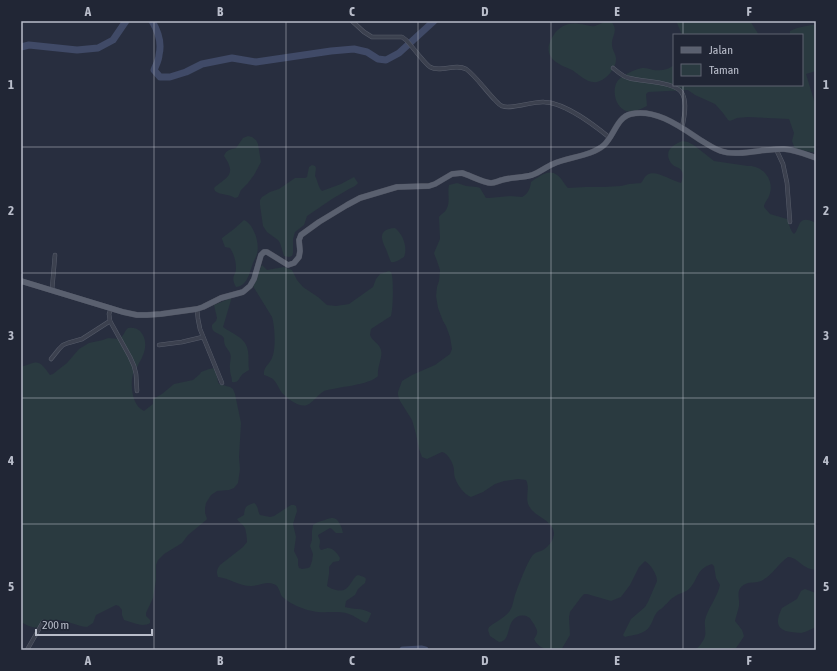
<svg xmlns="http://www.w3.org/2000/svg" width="837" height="671" font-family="'Asap Condensed',sans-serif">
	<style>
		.green { fill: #2a3a40 }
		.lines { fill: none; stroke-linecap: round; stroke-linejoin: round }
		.river { stroke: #404a67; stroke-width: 7 }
		.street-casing { stroke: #575c6a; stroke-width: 4.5 }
		.primary-casing { stroke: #464a58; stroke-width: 6 }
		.street { stroke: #3c414f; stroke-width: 3.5 }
		.primary { stroke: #5a606f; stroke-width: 5.5 }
		.grid { fill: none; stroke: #b9bdca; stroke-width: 1; stroke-opacity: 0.55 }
		.neatline { fill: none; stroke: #b9bdca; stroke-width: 1.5 }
		.grid-label { font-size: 13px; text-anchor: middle; font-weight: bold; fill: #b9bdca }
	</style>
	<rect width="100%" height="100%" fill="#282e3f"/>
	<!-- green -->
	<g class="green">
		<path d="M606,21C610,21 611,21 613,24C618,32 611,37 612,45C612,50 616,54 616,59C616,69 606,80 597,82C587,84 578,73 570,69C565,67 560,65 556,62C546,55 547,45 553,36C559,26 569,22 579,24C584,24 590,27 595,26C598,25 602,23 606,21Z"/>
		<path d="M677,21H750L759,35H682L677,23Z"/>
		<path d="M811,25H816V71L806,74L816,107V153L795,149L792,141L794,133L789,119L748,117L737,118L730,121L728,120L723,113L715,104L695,95L688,90L648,92L646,94L647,106C641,109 631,114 624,110C615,105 612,90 617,82C620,76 637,68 644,68C647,68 650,69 653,70C660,71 668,70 674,65V85H802V35H790V31L797,28Z"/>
		<path d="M248,136L252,137L256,140L258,144L261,162L254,175L248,183L241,190L238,197L235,198C227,193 222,196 215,191L214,188C221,181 234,177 229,165C228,162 226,159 224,156C226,150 231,149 236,148L243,138Z"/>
		<path d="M682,141L688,142L695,146L714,161L748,166C762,165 774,179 770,193C769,199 764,202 764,207L770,214L787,219C790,224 789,229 794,234C797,231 797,229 799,225C802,217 810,220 816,223V570C812,569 809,569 806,567C800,564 795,557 788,557C779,563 773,574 763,580C758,583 753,582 748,583C734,588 740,596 739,606C738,611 736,616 735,621L742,630L744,636L741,641L736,648L721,650H693C699,648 701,644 704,639C707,633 704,627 705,620C708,608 717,598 720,585L716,578L714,566L712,564C696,569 699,578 690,588C685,593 679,593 674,597C670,599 668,603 665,605C663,608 660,609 658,611C652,617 653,626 645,631C639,635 632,635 625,637L623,635L631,619L645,607L648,602L657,581C657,574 651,565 645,561L639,567L630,585L621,597L611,601L587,594H584L582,596L570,612L569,617L570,635L561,650C550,650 540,651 534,639C535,637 537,635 537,633C538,630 535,627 534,624C532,622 531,618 528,617C523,614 516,616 513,620C507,627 510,641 499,642L490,636L488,630L489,627C495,622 503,619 509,612C513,607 513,601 515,595C519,584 526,565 532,556C535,552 539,552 543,550C549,546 554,540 554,533C553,521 537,517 531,509C523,500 531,489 526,480L518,479L504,481L495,484L483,492L471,497C464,494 458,486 455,478C454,475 454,472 454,469C453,463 448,453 442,452L427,459L422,457L419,449L416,434L412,420L400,401L398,395V392L402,381L412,375L435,365L450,354L452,349L450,337L446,326L443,321L438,308L436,296L437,287L439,281L440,270L437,261L435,256L434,253L440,239L439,217C441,214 444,213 446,210C451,202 447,193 449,185L457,183L466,186L477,187L480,188L486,198H489L510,196L522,197C528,194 530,189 531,182C538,177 549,168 557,175C562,178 564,184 568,188L586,187H604L621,186L629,184L641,183C643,181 644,177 647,175C655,169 672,181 681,183C683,179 684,174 681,170C679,167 675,167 673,165C668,161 666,152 671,148C673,145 678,143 682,141Z"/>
		<path d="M312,165L315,166L316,168L315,176C318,181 318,187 322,191L341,184L354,177L358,183L355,186L349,189L332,199L307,216L304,225L295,232L293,239V253L292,256L289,257L284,256L280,243L278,240L267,232L263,226L260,205V200L262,197L270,192L279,189L295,178H305L307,177L309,167Z"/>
		<path d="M244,220C254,224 260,244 257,254C256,258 253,262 252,266C249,274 247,286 236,287C230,276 236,276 236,268C236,261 234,254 230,248L225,247L222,239V238L234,229Z"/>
		<path d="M395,228C403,234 408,248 404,257C400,259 396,263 391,262C389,258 388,254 386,249C380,238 379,229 395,228Z"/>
		<path d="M262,265L267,270L284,267L292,270L297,280L303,287L318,297L327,305L336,306L349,304L373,287L376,279L380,274L389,271L391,272C394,277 393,310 391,316L374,327L371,329L370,335C372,341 379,343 381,350C383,357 377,366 378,376C370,385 337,387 324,391C317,395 314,402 307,405C299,408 287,398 282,393C279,389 277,383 273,379C270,377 267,376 264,375C263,367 269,365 272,358C276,350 275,326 272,317L253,286L259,269Z"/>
		<path d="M231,298V300L223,327C232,334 246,337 248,351C249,357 248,364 249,370C246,372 243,373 241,376C238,380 238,383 232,382C232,376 230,375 230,369C229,364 232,358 230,353C226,346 224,347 224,338C220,332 211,334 212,325L216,321L217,318L214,305Z"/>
		<path d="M128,328C132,327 137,328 140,331C149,341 145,353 139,363C138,367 134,370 133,374C130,385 132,406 144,411L153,404V399L162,394L174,384L193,380L200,374L201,372L209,369L216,368L218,382L219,384L230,387L233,389L235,394L241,423L239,457L240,469L238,483L234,488L229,490L217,491L211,495L206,503L205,508V513L207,519L205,521L188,535L182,543L164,554L158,560L156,565V580L153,598L146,613V616L150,620V623C142,628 133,622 124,620L122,615V610L119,606L116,605L96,615L93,623L87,627C76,626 67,620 56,620C52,620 50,622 47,623C36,630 32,628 21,622V367C39,361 38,359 50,375L53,374L58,370L67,363L79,349L89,343L103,340L108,338L119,339C125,335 124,331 128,328Z"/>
		<path d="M254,503C259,506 257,511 260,515L270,517L274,516L291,505H294L296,506L297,511L293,524L296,537L294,551L298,559V565L299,568L302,569L308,568L310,567L312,561L313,554L310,546L312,540V531L313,525C317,522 321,521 325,520C326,519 331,518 332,518C338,517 342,527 343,533H336L332,529L330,528L318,535C318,537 320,539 320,541C320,545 318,547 321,550C322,550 327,548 328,548C333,548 338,554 340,558L339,561L333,562L329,567V574L327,586C330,588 332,589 336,590C348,593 349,584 356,576L358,575L364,577L366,579L365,583L358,589L355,595L346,601L345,607C353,610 361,607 371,613V614L368,621L366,623C359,620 354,615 346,613C337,611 327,613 318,612C307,611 288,604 281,595C280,592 279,589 277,586C269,580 262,585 252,586C241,587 229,578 218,577C216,572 217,569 220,565L243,547L247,542C247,538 246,531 245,528C243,524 239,523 237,519L244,515C245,507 245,506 254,503Z"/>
		<path d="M805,589L816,593V627C811,629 806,632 801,633C797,633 794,632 791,632C775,630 776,620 782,608L797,599L801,591Z"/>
	</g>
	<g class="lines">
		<!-- river -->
		<g class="river">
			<path d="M152,21C158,31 162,43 159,55C159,60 156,65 154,70L160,77H170L186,72L202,64L232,58L256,62L331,51L354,49L367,52L378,59L386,60L399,53L434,21"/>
			<path d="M21,47L29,45L77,50L98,48L113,40L126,21"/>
			<path d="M403,650L421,649L425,650"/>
		</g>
		<defs>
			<g id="street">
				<path d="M352,21L364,32L372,37H402L406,40C412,46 424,63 430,67C441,73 455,63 466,69C475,75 486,91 495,100C497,102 499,105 502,106C511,110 533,101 544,102C566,103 594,125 610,138"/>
				<path d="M613,68C618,72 623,77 629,78C641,82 678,81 683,95C687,105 684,118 682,128"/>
				<path d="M776,149L783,164L787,183L790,222"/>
				<path d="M52,290L55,255"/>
				<path d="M111,308L109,314L110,321L130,357L134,366L136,374L137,391"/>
				<path d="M197,309L198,319L200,329L222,383"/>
				<path d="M159,345L182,342L203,337"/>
				<path d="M51,359L59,349L63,345L68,343L82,339L110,321"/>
				<path d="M27,650L43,622"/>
			</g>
			<path id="primary" d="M21,281L123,312L137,315H147L161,314L197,309L203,307L221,298L243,292L250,286L254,279L261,255L264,252H267L288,265L294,263L299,257L300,251L299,240L301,235L319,222L347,205L360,198L397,187L429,186L435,184L452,174L462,173C469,175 484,183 491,183C495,183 498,181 502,180C512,177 522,178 532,175C540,172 546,167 553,164C568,157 592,156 604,145C614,136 617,117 631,114C656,108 682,128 702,141C709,145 714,149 721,151C737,157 766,148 784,149C796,150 805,154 816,158"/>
		</defs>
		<!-- street casing -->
		<use href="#street" class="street-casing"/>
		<!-- primary casing -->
		<use href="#primary" class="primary-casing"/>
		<!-- street -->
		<use href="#street" class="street"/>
		<!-- primary -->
		<use href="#primary" class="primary"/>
	</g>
	<!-- grid -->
	<path class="grid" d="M154,21V650M286,21V650M418,21V650M551,21V650M683,21V35M683,85V650M21,147H816M21,273H816M21,398H816M21,524H816"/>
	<!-- border -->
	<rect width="837" height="671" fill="none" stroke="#212635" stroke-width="44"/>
	<!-- legend -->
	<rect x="673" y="34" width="130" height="52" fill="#212635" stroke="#5e6271"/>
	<rect x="681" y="47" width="20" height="6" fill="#5a606f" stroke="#5e6271"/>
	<text x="709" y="54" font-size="12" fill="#b9bdca">Jalan</text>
	<rect x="681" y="64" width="20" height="12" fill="#2a3a40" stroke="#5e6271"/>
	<text x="709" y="74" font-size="12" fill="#b9bdca">Taman</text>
	<!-- scale -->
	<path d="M36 629v6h116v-6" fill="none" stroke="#b9bdca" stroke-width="2"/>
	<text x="42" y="629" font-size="12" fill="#b9bdca" stroke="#212635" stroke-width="3" paint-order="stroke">200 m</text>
	<rect x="22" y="22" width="793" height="627" class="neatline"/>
	<g class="grid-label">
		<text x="88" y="16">A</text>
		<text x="220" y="16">B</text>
		<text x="352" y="16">C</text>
		<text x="485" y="16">D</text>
		<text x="617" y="16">E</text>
		<text x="749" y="16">F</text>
		<text x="11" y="89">1</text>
		<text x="826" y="89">1</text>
		<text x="11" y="215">2</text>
		<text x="826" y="215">2</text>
		<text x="11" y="340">3</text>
		<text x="826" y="340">3</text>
		<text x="11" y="465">4</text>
		<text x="826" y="465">4</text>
		<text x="11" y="591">5</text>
		<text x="826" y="591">5</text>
		<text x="88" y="665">A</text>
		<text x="220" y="665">B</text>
		<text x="352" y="665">C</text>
		<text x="485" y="665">D</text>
		<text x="617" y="665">E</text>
		<text x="749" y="665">F</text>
	</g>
</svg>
